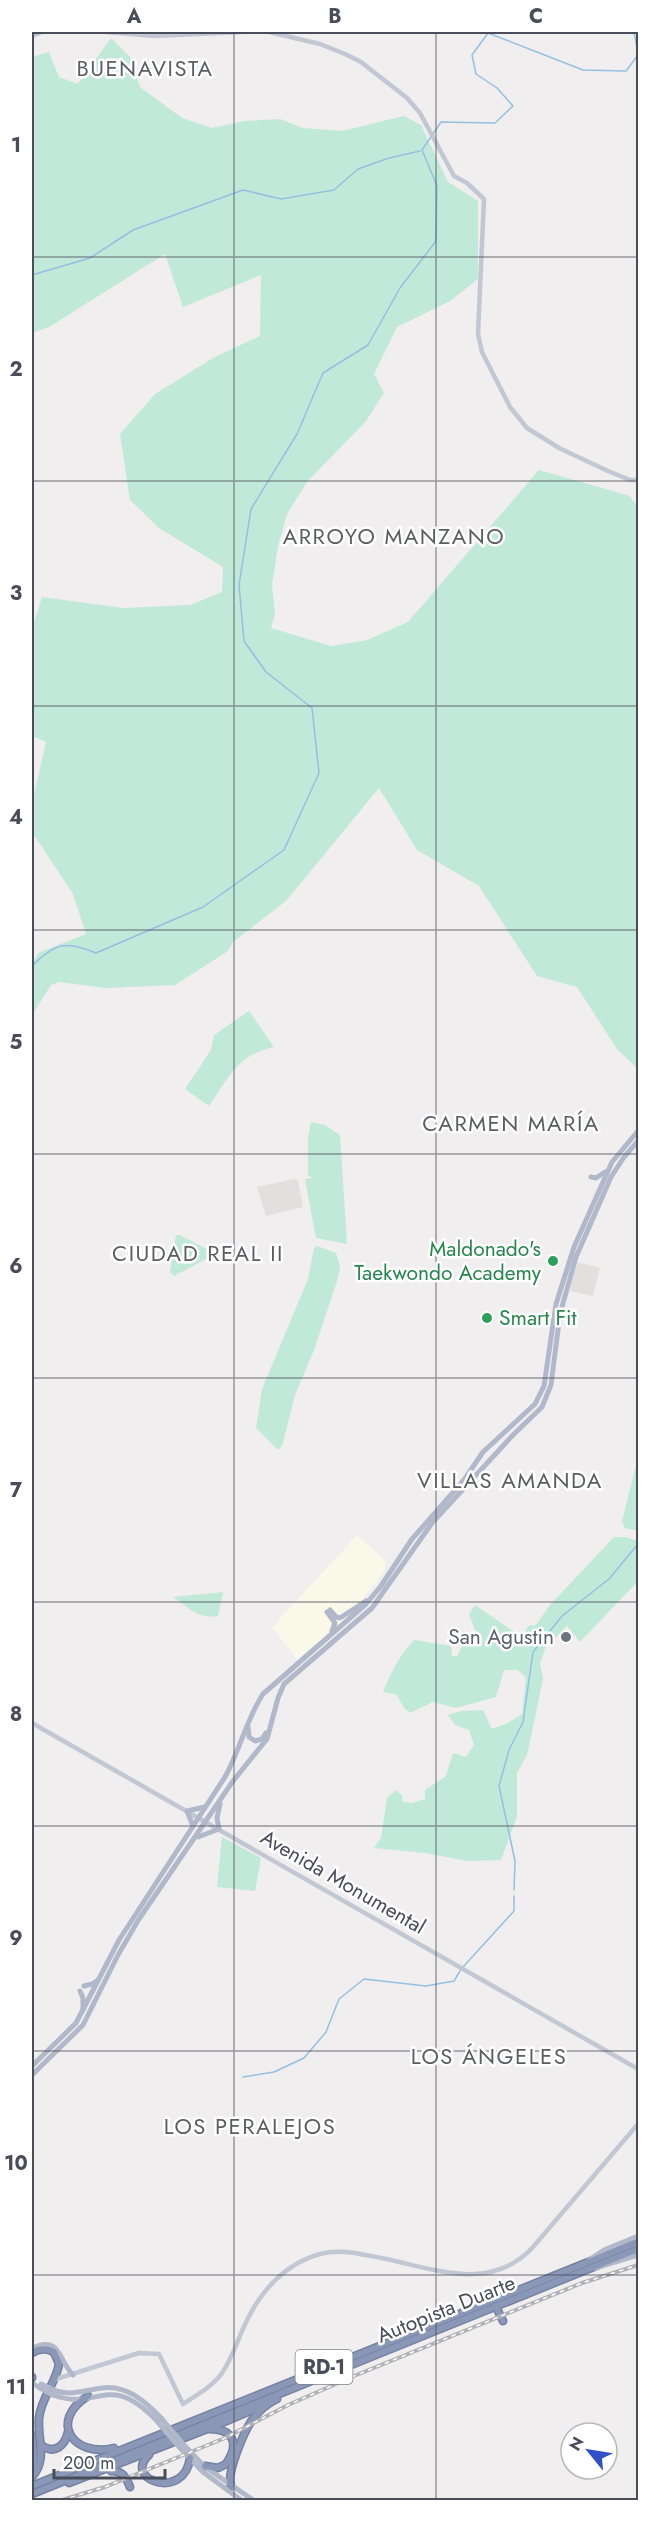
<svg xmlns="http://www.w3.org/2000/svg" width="670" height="2532" font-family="Jost,sans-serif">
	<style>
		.commercial { fill: #f9f8e9 }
		.education { fill: #e1e0df }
		.green { fill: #c1e9d9 }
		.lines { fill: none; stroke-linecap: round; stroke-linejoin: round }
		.stream { stroke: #93c0e1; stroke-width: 1.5 }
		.motorway-casing { stroke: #7682a3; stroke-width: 9 }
		.secondary { stroke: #c2c7d4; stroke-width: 4.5 }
		.primary { stroke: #b0b8c9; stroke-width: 5 }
		.motorway { stroke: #8b97b7; stroke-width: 6 }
		.rail-casing { stroke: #b1b2b7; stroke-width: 4 }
		.rail { stroke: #fff; stroke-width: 1.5; stroke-dasharray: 4.5; stroke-linecap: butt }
		.primary-bridge { stroke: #b0b8c9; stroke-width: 5 }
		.grid { fill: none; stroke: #484d59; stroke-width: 1.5; stroke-opacity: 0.55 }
		.leisure-dot { fill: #2e9e5b; stroke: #fff; stroke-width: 2 }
		.worship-dot { fill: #6b7280; stroke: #fff; stroke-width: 2 }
		.labels { text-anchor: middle; stroke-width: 5; stroke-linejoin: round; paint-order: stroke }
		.shield { fill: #fff; stroke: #7f828b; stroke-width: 1.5 }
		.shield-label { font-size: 20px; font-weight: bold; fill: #484d59 }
		.leisure-label { font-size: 21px; fill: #27864d; stroke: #fff; text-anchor: end }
		.worship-label { font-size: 21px; fill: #5b616d; stroke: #fff; text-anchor: end }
		.street-label { font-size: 21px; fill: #484d59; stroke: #fff }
		.neighbourhood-label { font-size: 22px; letter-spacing: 1.5px; fill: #5b5d62; stroke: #fff }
		.neatline { fill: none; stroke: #484d59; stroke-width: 2 }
		.grid-label { font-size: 20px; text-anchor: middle; font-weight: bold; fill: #484d59 }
	</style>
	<rect width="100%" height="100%" fill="#f0eeee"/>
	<!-- commercial -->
	<path class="commercial" d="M357,1535L386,1561L384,1572L363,1599L341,1624L297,1660L272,1627Z"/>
	<!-- education -->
	<g class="education">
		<path d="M294,1179L298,1181L303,1207L266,1216L257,1187Z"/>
		<path d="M577,1262L600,1268L593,1296L570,1291Z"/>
	</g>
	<!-- green -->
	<g class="green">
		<path d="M111,38L131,58L140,87L182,118L212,128L244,121L280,119L303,128L342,131L404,116L421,125L448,182L478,201V279L450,301L397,327L374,374L384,393L366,421L307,482L287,514L278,546L272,585L275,614L271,628L331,646L367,640L408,622L539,470L630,496L638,507V1069L617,1049L577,987L537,976L479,886L417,850L379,788L286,901L233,942L228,951L175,985L106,988L59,982L51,985L32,1015V965L38,953L86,934L73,894L32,832V803L46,742L32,736V629L42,597L123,608L190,605L222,592L223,567L159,528L130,500L120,434L155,394L213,358L260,336L261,275L183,307L165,254L49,327L32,333V57L49,52L59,77L78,84Z"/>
		<path d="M249,1011L274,1047C237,1055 229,1077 209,1106L185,1089L211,1050L214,1035Z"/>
		<path d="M311,1122L325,1125L340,1135L347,1244L316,1238L305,1179L314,1178L308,1176V1138Z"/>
		<path d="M176,1235H180L212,1252L210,1257L174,1276L170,1272Z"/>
		<path d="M317,1246L336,1253L340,1266L338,1278L314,1350L295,1395L282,1446L278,1450L256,1428L262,1389L308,1279L314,1248Z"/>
		<path d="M638,1458V1531L625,1528L622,1521Z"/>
		<path d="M614,1537H626L638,1541V1581L580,1642L567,1626L554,1639L549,1638L540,1663L543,1679L527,1755L517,1773V1816L501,1860L467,1861L425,1853L374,1848L381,1838L387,1798L396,1790L402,1795L403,1802L412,1803L425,1799V1790L446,1776L453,1753L466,1757L474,1745L469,1730L455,1725L448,1715L461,1711L483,1710L492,1729L508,1723L522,1714L526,1678L518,1670H504L496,1697L456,1708L433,1702L410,1713L404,1708L397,1695L383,1692C391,1672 399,1656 414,1640L451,1646L452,1656H457L462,1647L474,1643L476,1633L469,1614L475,1605L523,1638L528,1626L536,1625L550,1605Z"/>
		<path d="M223,1592L218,1616C199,1620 188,1607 173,1597Z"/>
		<path d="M222,1837L261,1858L255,1891L217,1887Z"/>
	</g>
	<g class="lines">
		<!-- stream -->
		<g class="stream">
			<path d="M634,32L638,54"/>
			<path d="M32,275L90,258L133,230L243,190L281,199L334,190L358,169L389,158L420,151"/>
			<path d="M32,966C55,943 66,940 96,953L203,907L284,850L319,773L312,708L266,672L244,641L239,585L251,509L297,434L323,373L368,345L400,288L436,241L437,186L422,150L441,122L495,123L513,106L497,88L476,74L472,55L488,33L583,70L626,71L638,55"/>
			<path d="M514,1890L515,1861L499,1786L509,1750L523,1722L533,1652L562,1616L609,1579L638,1544"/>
			<path d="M463,1967L514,1911V1896"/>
			<path d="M243,2077L274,2072L304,2058L326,2032L339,1999L364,1979L426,1986L454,1981L460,1971"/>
		</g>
		<defs>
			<g id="motorway">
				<path d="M496,2307L503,2321"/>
				<path d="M32,2353C39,2348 46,2348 54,2352L59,2364C56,2383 41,2398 39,2418C37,2439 48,2459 32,2477"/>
				<path d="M32,2377V2378"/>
				<path d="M88,2396C48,2421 73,2458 114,2448"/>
				<path d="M210,2428L264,2405"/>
				<path d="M32,2435L34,2456L32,2472"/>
				<path d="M41,2445C54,2455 65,2446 68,2432"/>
				<path d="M149,2455C122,2479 184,2502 190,2458"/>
				<path d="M111,2471C122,2470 126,2477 130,2487"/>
				<path d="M69,2483L207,2429C232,2428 241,2442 226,2464L218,2468L205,2466"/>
				<path d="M32,2486L638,2242"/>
				<path d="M231,2486C226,2473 244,2432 252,2420C258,2412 268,2403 277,2399"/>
				<path d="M32,2494L638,2249"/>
			</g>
		</defs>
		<!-- motorway casing -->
		<use href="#motorway" class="motorway-casing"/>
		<!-- secondary -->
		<g class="secondary">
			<path d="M106,32L155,36L241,32"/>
			<path d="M269,32L320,44L345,54L361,62L407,98L420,113L454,176L467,183L484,199L478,334L482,352L510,407L527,428L559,448L608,471L630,480H638"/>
			<path d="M32,36L42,32"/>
			<path d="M32,1723L638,2069"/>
			<path d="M53,2380L139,2353L159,2354L183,2404C197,2395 213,2386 222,2373C231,2360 236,2345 242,2331C257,2296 281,2265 320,2254C335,2250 351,2252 365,2255C423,2263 486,2298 533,2247L638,2124"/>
		</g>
		<!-- primary -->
		<g class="primary">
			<path d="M591,1177L596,1178L605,1172"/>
			<path d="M330,1610L336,1617L340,1618L366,1601"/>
			<path d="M327,1612L335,1623L332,1631"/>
			<path d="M248,1727L249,1737L255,1741L262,1739L266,1733"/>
			<path d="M193,1826L187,1811L205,1807"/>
			<path d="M198,1837L219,1829L217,1818L220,1804"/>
			<path d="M84,1986L92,1984L98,1980"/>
			<path d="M80,1991L83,1998V2010"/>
			<path d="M32,2066L76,2023L119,1940L225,1777C240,1750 246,1720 263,1694L366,1604L381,1586L412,1539L464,1480L483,1452L535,1404L544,1386L556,1304L574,1247L612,1162L638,1131"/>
			<path d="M32,2075L83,2025L118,1955L139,1919L233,1781L267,1739L278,1698L284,1684L372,1608L432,1523L513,1435L542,1407L551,1385L560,1314L576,1257L611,1177L624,1157L638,1141"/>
			<path d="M589,2260L604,2250L638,2236"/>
			<path d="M595,2268L638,2255"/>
			<path d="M32,2348C61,2335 58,2360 73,2375"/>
			<path d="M32,2383L40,2388"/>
			<path d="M56,2391C73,2396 84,2390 102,2388C126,2384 146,2402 162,2419"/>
			<path d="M53,2395C99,2412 108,2370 157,2421"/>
			<path d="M184,2445L205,2467L253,2500"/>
			<path d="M181,2449L203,2472L241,2500"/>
		</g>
		<!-- motorway -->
		<use href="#motorway" class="motorway"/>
		<defs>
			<path id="rail" d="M62,2500L105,2487L225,2438L288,2405L354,2376L582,2283L638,2265"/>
		</defs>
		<!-- rail casing -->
		<use href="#rail" class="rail-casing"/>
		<!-- rail -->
		<use href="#rail" class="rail"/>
		<!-- primary-bridge -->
		<g class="primary-bridge">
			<path d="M41,2384L56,2391"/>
			<path d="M40,2388L53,2395"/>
			<path d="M162,2419L184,2445"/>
			<path d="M157,2421L181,2449"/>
		</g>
	</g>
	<!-- grid -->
	<path class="grid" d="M234,32V2500M436,32V2500M32,257H638M32,481H638M32,706H638M32,930H638M32,1154H638M32,1378H638M32,1602H638M32,1826H638M32,2051H638M32,2275H638"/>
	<!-- markers -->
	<g class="leisure-dot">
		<circle cx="553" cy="1261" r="6"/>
		<circle cx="487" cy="1318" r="6"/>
	</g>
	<circle class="worship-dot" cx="566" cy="1637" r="6"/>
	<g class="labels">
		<!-- shield labels -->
		<rect class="shield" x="295.5" y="2350" width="57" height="34" rx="4.5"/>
		<g class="shield-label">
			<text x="324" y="2374">RD-1</text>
		</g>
		<!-- leisure labels -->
		<g class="leisure-label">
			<text x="541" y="1256">Maldonado's<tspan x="541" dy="24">Taekwondo Academy</tspan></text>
			<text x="499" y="1325" text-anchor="start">Smart Fit</text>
		</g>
		<!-- worship labels -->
		<g class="worship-label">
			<text x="554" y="1644">San Agustin</text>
		</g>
		<!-- street labels -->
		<g class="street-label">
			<text transform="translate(343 1882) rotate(30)" y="7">Avenida Monumental</text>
			<text transform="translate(446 2309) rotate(-22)" y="7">Autopista Duarte</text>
		</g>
		<!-- neighbourhood labels -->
		<g class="neighbourhood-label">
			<text x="145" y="76">BUENAVISTA</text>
			<text x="394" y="544">ARROYO MANZANO</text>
			<text x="511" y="1131">CARMEN MARÍA</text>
			<text x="198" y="1261">CIUDAD REAL II</text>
			<text x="510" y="1488">VILLAS AMANDA</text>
			<text x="489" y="2064">LOS ÁNGELES</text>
			<text x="250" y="2134">LOS PERALEJOS</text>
		</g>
	</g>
	<!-- border -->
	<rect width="670" height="2532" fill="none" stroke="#ffffff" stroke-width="66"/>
	<!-- north arrow -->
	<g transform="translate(589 2451) rotate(300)"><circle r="28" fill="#ffffff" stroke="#b6b8bd" stroke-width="1.5"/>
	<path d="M0-4.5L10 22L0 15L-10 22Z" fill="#2e51ca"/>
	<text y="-9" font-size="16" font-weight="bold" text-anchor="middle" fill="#484d59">N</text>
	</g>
	<!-- scale -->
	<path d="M54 2469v9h111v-9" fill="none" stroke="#484d59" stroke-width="3"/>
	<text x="63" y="2469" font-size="18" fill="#484d59" stroke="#ffffff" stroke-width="4.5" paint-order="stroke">200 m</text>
	<rect x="33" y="33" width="604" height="2466" class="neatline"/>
	<g class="grid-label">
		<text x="134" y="23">A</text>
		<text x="335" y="23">B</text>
		<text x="536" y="23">C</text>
		<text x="16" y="152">1</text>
		<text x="16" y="376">2</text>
		<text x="16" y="600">3</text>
		<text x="16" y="824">4</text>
		<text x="16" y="1049">5</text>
		<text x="16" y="1273">6</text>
		<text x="16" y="1497">7</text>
		<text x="16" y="1721">8</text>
		<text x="16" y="1945">9</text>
		<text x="16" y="2170">10</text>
		<text x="16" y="2394">11</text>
	</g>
</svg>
